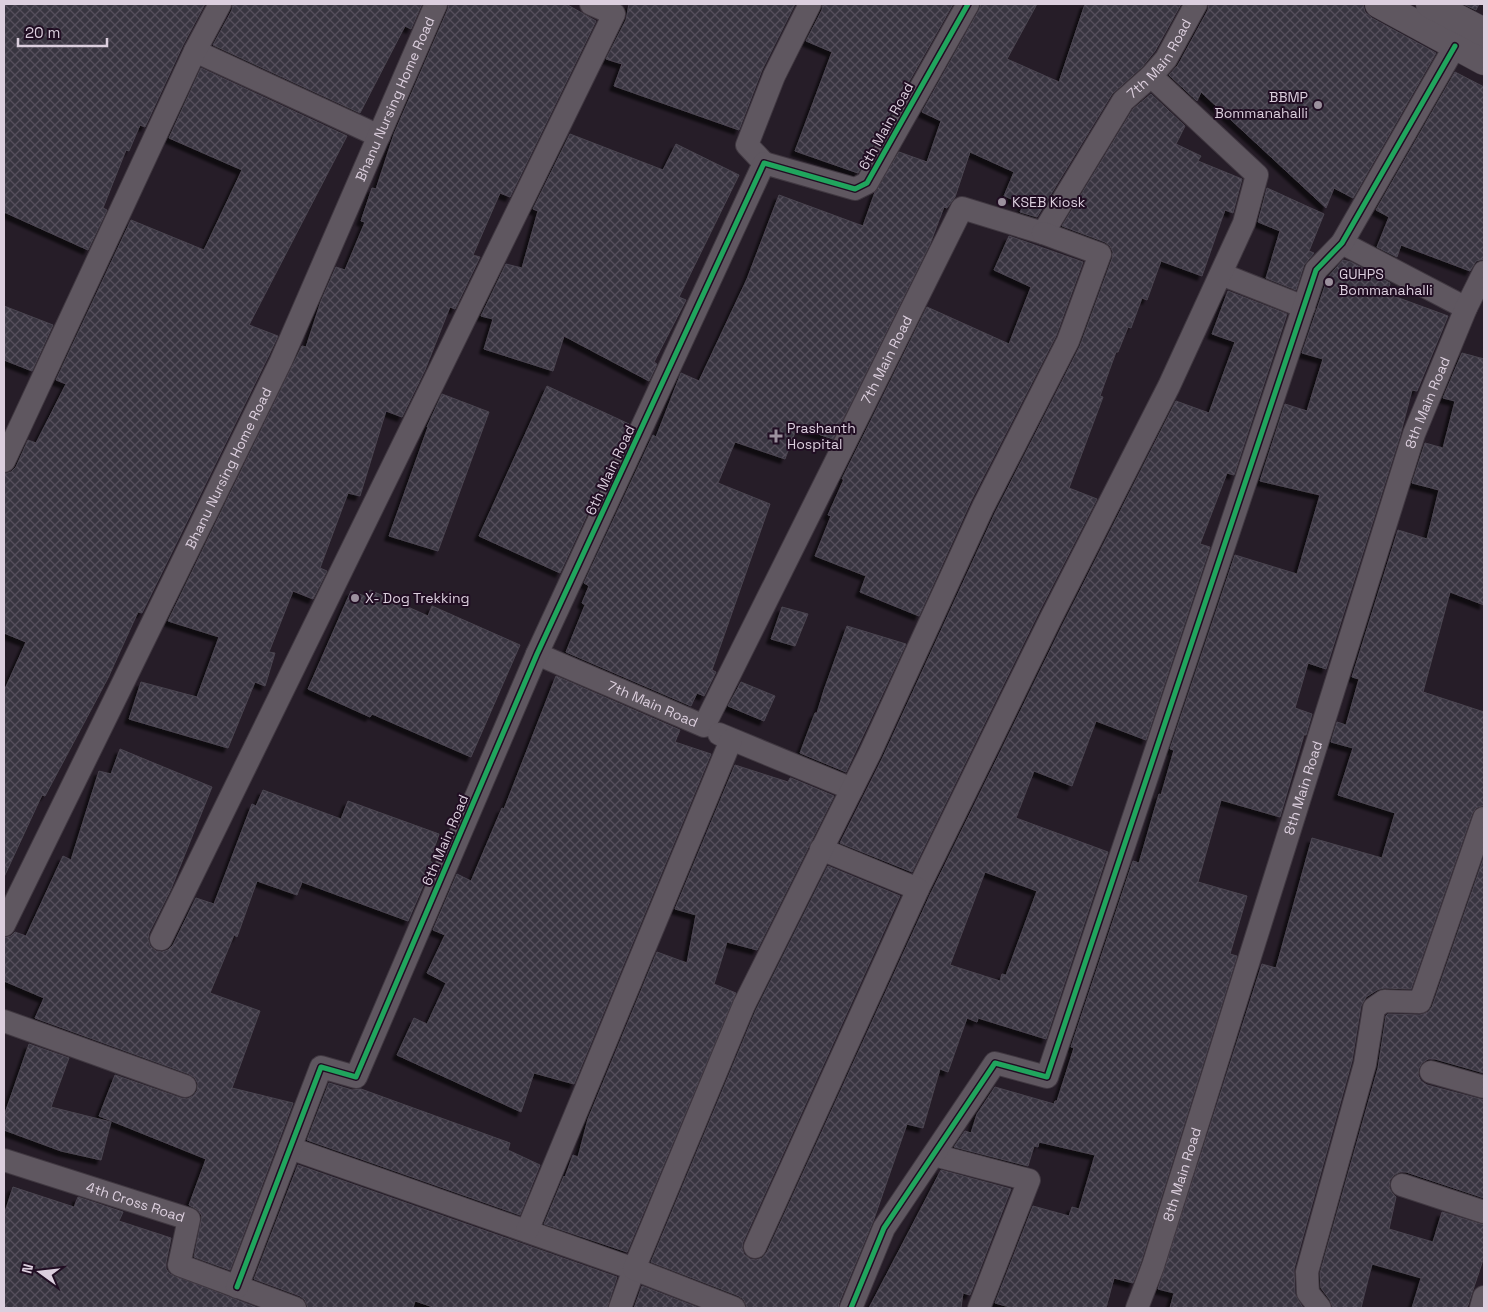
<svg xmlns="http://www.w3.org/2000/svg" width="1488" height="1312" font-family="'Space Grotesk',sans-serif">
	<style>
		.building { fill: url(#building-cross-hatch); stroke: #4a4550; fill-rule: evenodd; filter: url(#shadow) }
		.lines { fill: none; stroke-linecap: round; stroke-linejoin: round }
		.street-casing { stroke: #403841; stroke-width: 24 }
		.secondary-casing { stroke: #403841; stroke-width: 29 }
		.street { stroke: #5f5760; stroke-width: 22 }
		.secondary { stroke: #5f5760; stroke-width: 28 }
		.cycleway-casing { stroke: #210e23; stroke-width: 8 }
		.cycleway { stroke: #20a55d; stroke-width: 5 }
		.poi-dot { fill: #9c919e; stroke: #210e23; stroke-width: 2 }
		.labels { text-anchor: middle; stroke-width: 4; stroke-linejoin: round; paint-order: stroke }
		.street-label { font-size: 14px; fill: #dccfde; stroke: #210e23 }
		.poi-label { font-size: 14px; fill: #dccfde; stroke: #210e23; text-anchor: start }
	</style>
	<defs>
		<pattern id="building-cross-hatch" width="8" height="8" patternUnits="userSpaceOnUse" patternTransform="scale(1.25)"><rect width="8" height="8" fill="#393441"/><path d="M0 0l8 8M0 8l8-8" fill="none" stroke="#55505c"/></pattern>
		<filter id="shadow"><feDropShadow dx="-4.5" dy="4.5" stdDeviation="1" flood-color="#0009"/></filter>
	</defs>
	<rect width="100%" height="100%" fill="#261d28"/>
	<!-- building -->
	<g class="building">
		<path d="M4,4H205L183,45L145,127L140,125L129,151L126,150L103,208L107,210L88,250L4,212Z"/>
		<path d="M233,4H422L411,29L405,26L360,113L213,45L232,10Z"/>
		<path d="M449,4H566L596,21L510,197L500,193L473,255L480,257L455,309L450,307L425,370L402,417L386,411L360,496L348,493L320,568L327,571L313,599L293,591L269,652L275,653L265,686L255,682L228,748L129,719L141,682L197,697L219,637L168,621L302,346L306,347L321,301L336,267L345,270L365,222L361,221L372,188L376,189L394,134L448,9Z"/>
		<path d="M629,4H795L762,70L739,130L614,86L622,64L606,59L626,20Z"/>
		<path d="M823,4H953L898,101H897L858,173L795,151L832,52L806,41L822,10Z"/>
		<path d="M981,4H1037L1007,59L1059,82L1085,4H1181L1155,51L1142,67L1112,94L1037,217L1020,212L1024,204L1004,196L1014,172L970,152L955,197L947,208L944,207L930,244L833,439L797,427L785,459L735,442L718,483L770,504L712,670L716,672L704,696L697,693L691,706L566,652L585,605L582,603L589,586L584,583L653,435L656,437L681,373L699,381L747,279L779,195L863,226L875,192L899,152L927,162L941,121L922,112L979,10Z"/>
		<path d="M1209,4H1363L1365,12L1372,18L1436,53L1353,198L1334,188L1326,208L1201,92L1197,101L1169,75L1178,65L1208,10Z"/>
		<path d="M1463,4H1479L1476,10Z"/>
		<path d="M201,68L347,136L249,325L278,336L269,355L142,613L138,612L108,678L45,796L42,795L4,877V691L26,642L4,633V474L11,472L16,467L28,440L36,443L66,384L56,380L131,220L204,250L242,170L169,138Z"/>
		<path d="M1455,72L1484,87V259L1476,261L1470,271L1401,245L1397,257L1377,247L1389,217L1376,210Z"/>
		<path d="M1151,94L1185,126L1176,144L1201,156L1198,161L1242,179L1233,213L1225,210L1202,276L1161,261L1147,300L1142,298L1131,328L1128,327L1118,352H1116L1100,396L1103,397L1069,488L1097,499L1039,612L912,872L840,843L882,759L995,513L1080,346L1112,259L1113,252L1110,246L1105,242L1062,226L1133,109Z"/>
		<path d="M570,134L663,170L676,144L739,175L679,297L686,300L654,362L657,364L649,381L564,336L553,371L484,349L493,319L481,316L506,264L522,268L538,211L533,209Z"/>
		<path d="M1267,188L1324,214L1309,251L1314,253L1304,265L1296,290L1266,278L1280,231L1258,222Z"/>
		<path d="M1009,236L1083,262L1056,336L971,501L919,616L860,592L866,576L815,556L831,516L828,515L844,479H842L927,307L1009,344L1031,287L994,270Z"/>
		<path d="M1343,260L1351,262L1390,283L1388,294L1448,316L1417,391L1412,390L1400,436L1326,669L1308,663L1295,708L1312,714L1306,735H1304L1280,817L1221,800L1198,882L1247,896L1230,954L1237,956L1141,1262L1133,1283L1114,1278L1106,1308H1013L995,1303L1033,1206L1069,1216L1072,1207L1079,1209L1095,1155L1039,1142L1038,1147L1034,1146L1028,1166L954,1147L965,1131L971,1133L977,1114L995,1087L1054,1104L1055,1101H1057L1074,1048L1071,1047L1133,861L1139,863L1159,794L1161,795L1174,750L1170,749L1235,555L1297,574L1320,495L1260,481L1285,404L1307,411L1323,359L1302,353L1328,277Z"/>
		<path d="M1228,291L1287,314L1234,475L1227,473L1200,544L1210,547L1146,740L1096,721L1072,786L1034,771L1016,818L1108,852L1046,1039L978,1018L977,1022L967,1018L948,1072L940,1069L923,1128L907,1124L874,1219L839,1303L838,1308H747L744,1300L739,1296L651,1262L756,1010L828,866L900,896L743,1242L742,1248L744,1254L750,1259L756,1260L762,1258L767,1252L930,895L1063,624L1176,401L1209,413L1235,342L1212,334ZM985,872L1037,891L1006,975L1002,974L1000,981L950,965Z"/>
		<path d="M4,306L53,325L32,371L4,360Z"/>
		<path d="M1462,353L1484,359V605L1450,592L1423,692L1484,712V805L1476,808L1472,814L1411,989L1384,988L1377,990L1366,997L1361,1006L1352,1061L1294,1269L1295,1294L1303,1308H1170L1174,1293L1158,1289L1262,964L1276,968L1312,838L1382,858L1395,813L1338,795L1353,748L1331,742L1337,722L1346,725L1359,679L1352,677L1398,530L1427,539L1439,490L1412,483L1425,443L1443,448L1455,401L1443,398Z"/>
		<path d="M547,386L629,424L560,573L479,536Z"/>
		<path d="M442,394L489,412L438,551L389,536L428,427H427Z"/>
		<path d="M370,590L428,616L432,606L520,645L471,757L372,714L370,717L308,689L351,591L367,597Z"/>
		<path d="M782,607L808,614L795,646L771,639Z"/>
		<path d="M847,626L906,644L846,772L800,753L815,713H817L824,690Z"/>
		<path d="M556,676L680,730L675,742L711,754L574,1084L534,1073L521,1112L397,1055L414,1018L427,1024L446,983L427,973L445,935L433,930L457,874L471,881L502,808L504,809Z"/>
		<path d="M741,682L775,696L764,721L728,706Z"/>
		<path d="M120,749L212,787L171,889L149,933L148,939L150,946L156,951L162,952L168,950L173,945L196,898L214,904L252,804L256,806L263,790L341,819L348,801L439,834L430,861L433,863L408,921L302,882L297,895L257,881L237,937L234,935L210,993L260,1011L232,1088L293,1103L230,1270L194,1257L202,1216L198,1210L189,1205L206,1159L99,1116L115,1075L181,1098L187,1099L193,1096L197,1091L198,1084L195,1078L189,1074L35,1018L44,998L4,981V938L11,936L15,932L26,936L63,856L71,860L99,771L111,774Z"/>
		<path d="M735,765L788,782L790,778H791L834,796L757,950L727,942L714,984L736,993L627,1252L544,1224L564,1176L565,1177L573,1155L578,1157L588,1119L657,952L687,963L696,915L675,909Z"/>
		<path d="M1484,857V1073L1435,1059H1428L1422,1063L1419,1068L1418,1075L1421,1081L1427,1085L1484,1100V1198L1406,1172H1400L1394,1175L1390,1180L1389,1187L1392,1193L1396,1197L1389,1229L1433,1242L1442,1212L1484,1225V1257L1467,1308H1412L1421,1278L1372,1264L1361,1308H1333L1330,1300L1321,1288L1320,1273L1378,1068L1386,1016L1388,1014L1420,1015L1428,1012L1432,1007Z"/>
		<path d="M29,1044L69,1058L51,1107L111,1122L101,1160L61,1151L4,1130V1116Z"/>
		<path d="M329,1083L352,1090L361,1089L510,1143L508,1150L540,1165L520,1215L307,1140Z"/>
		<path d="M298,1165L617,1277L607,1308H436L415,1301L413,1308H308L305,1300L300,1296L254,1279Z"/>
		<path d="M941,1170L1011,1189L970,1295L963,1293L961,1308H869Z"/>
		<path d="M13,1187L74,1207L78,1197L123,1212L119,1221L171,1238L166,1263V1269L170,1274L258,1308H4V1215Z"/>
		<path d="M642,1286L699,1308H634Z"/>
	</g>
	<g class="lines">
		<defs>
			<g id="street">
				<path d="M195,51L379,136"/>
				<path d="M764,163L747,145L774,76L810,4"/>
				<path d="M1342,243L1466,308"/>
				<path d="M1221,274L1304,307"/>
				<path d="M4,461L195,51L220,4"/>
				<path id="s1" d="M537,654L704,726L962,208L1043,233L1123,101L1151,76L1166,59L1196,4"/>
				<path d="M719,734L852,789"/>
				<path d="M918,889L1051,618L1169,386L1244,223L1257,175L1151,76"/>
				<path id="s2" d="M4,925L281,361L436,4"/>
				<path d="M161,939L614,14L591,4"/>
				<path d="M4,1021L185,1086"/>
				<path d="M1431,1072L1484,1087"/>
				<path d="M290,1148L634,1269L620,1308"/>
				<path d="M934,1155L1029,1180L979,1308"/>
				<path id="s3" d="M4,1160L189,1219L179,1265L295,1308"/>
				<path d="M1402,1185L1484,1212"/>
				<path d="M527,1231L731,740"/>
				<path d="M755,1247L918,889L821,849"/>
				<path d="M237,1287L321,1067L356,1077L537,654L764,163L855,189L867,183L968,4"/>
				<path d="M734,1308L634,1269L744,1005L870,753L983,507L1068,341L1100,254L1043,233"/>
				<path d="M851,1308L884,1228L995,1063L1047,1077L1316,270L1342,243L1455,46"/>
				<path id="s4" d="M1137,1308L1153,1266L1414,434L1466,308L1484,272"/>
				<path d="M1320,1308L1308,1293L1307,1272L1365,1064L1374,1008L1384,1001L1420,1002L1484,818"/>
				<path d="M1481,1308L1484,1297"/>
			</g>
			<g id="secondary">
				<path d="M1379,4L1484,61"/>
				<path d="M1430,4L1484,32"/>
			</g>
		</defs>
		<!-- street casing -->
		<use href="#street" class="street-casing"/>
		<!-- secondary casing -->
		<use href="#secondary" class="secondary-casing"/>
		<!-- street -->
		<use href="#street" class="street"/>
		<!-- secondary -->
		<use href="#secondary" class="secondary"/>
		<defs>
			<g id="cycleway">
				<path d="M237,1287L321,1067L356,1077L537,654L764,163L855,189L867,183L968,4"/>
				<path d="M851,1308L884,1228L995,1063L1047,1077L1316,270L1342,243L1455,46"/>
			</g>
		</defs>
		<!-- cycleway casing -->
		<use href="#cycleway" class="cycleway-casing"/>
		<!-- cycleway -->
		<use href="#cycleway" class="cycleway"/>
	</g>
	<!-- markers -->
	<g class="poi-dot">
		<circle cx="1318" cy="105" r="5"/>
		<circle cx="1002" cy="202" r="5"/>
		<circle cx="1329" cy="282" r="5"/>
		<path d="M773.5 428.5h5v5h5v5h-5v5h-5v-5h-5v-5h5z"/>
		<circle cx="355" cy="598" r="5"/>
	</g>
	<g class="labels">
		<!-- street labels -->
		<g class="street-label">
			<text dy="5" stroke="none"><textPath href="#s1" startOffset="1056">7th Main Road</textPath></text>
			<text dy="5" stroke="none"><textPath href="#s2" startOffset="914">Bhanu Nursing Home Road</textPath></text>
			<text transform="translate(886 126) rotate(-61)" y="5">6th Main Road</text>
			<text dy="5" stroke="none"><textPath href="#s1" startOffset="591">7th Main Road</textPath></text>
			<text dy="5" stroke="none"><textPath href="#s4" startOffset="951">8th Main Road</textPath></text>
			<text dy="5" stroke="none"><textPath href="#s2" startOffset="509">Bhanu Nursing Home Road</textPath></text>
			<text transform="translate(610 470) rotate(-65)" y="5">6th Main Road</text>
			<text dy="5" stroke="none"><textPath href="#s1" startOffset="126">7th Main Road</textPath></text>
			<text dy="5" stroke="none"><textPath href="#s4" startOffset="546">8th Main Road</textPath></text>
			<text transform="translate(445 840) rotate(-67)" y="5">6th Main Road</text>
			<text dy="5" stroke="none"><textPath href="#s4" startOffset="141">8th Main Road</textPath></text>
			<text dy="5" stroke="none"><textPath href="#s3" startOffset="138">4th Cross Road</textPath></text>
		</g>
		<!-- poi labels -->
		<g class="poi-label">
			<text x="1308" y="102" text-anchor="end">BBMP<tspan x="1308" dy="16">Bommanahalli</tspan></text>
			<text x="1012" y="207">KSEB Kiosk</text>
			<text x="1339" y="279">GUHPS<tspan x="1339" dy="16">Bommanahalli</tspan></text>
			<text x="787" y="433">Prashanth<tspan x="787" dy="16">Hospital</tspan></text>
			<text x="365" y="603">X- Dog Trekking</text>
		</g>
	</g>
	<!-- border -->
	<rect width="1488" height="1312" fill="none" stroke="#dccfde" stroke-width="10"/>
	<!-- north arrow -->
	<g transform="translate(40 1272) rotate(285)" stroke="#210e23" stroke-width="4" paint-order="stroke">
	<path d="M0-4L9 19L0 12L-9 19Z" fill="#dccfde"/>
	<text y="-8" font-size="14" font-weight="bold" text-anchor="middle" fill="#dccfde">N</text>
	</g>
	<!-- scale -->
	<path d="M18 38v8h89v-8" fill="none" stroke="#dccfde" stroke-width="2.5"/>
	<text x="25" y="38" font-size="15" fill="#dccfde" stroke="#210e23" stroke-width="4" paint-order="stroke">20 m</text>
</svg>
